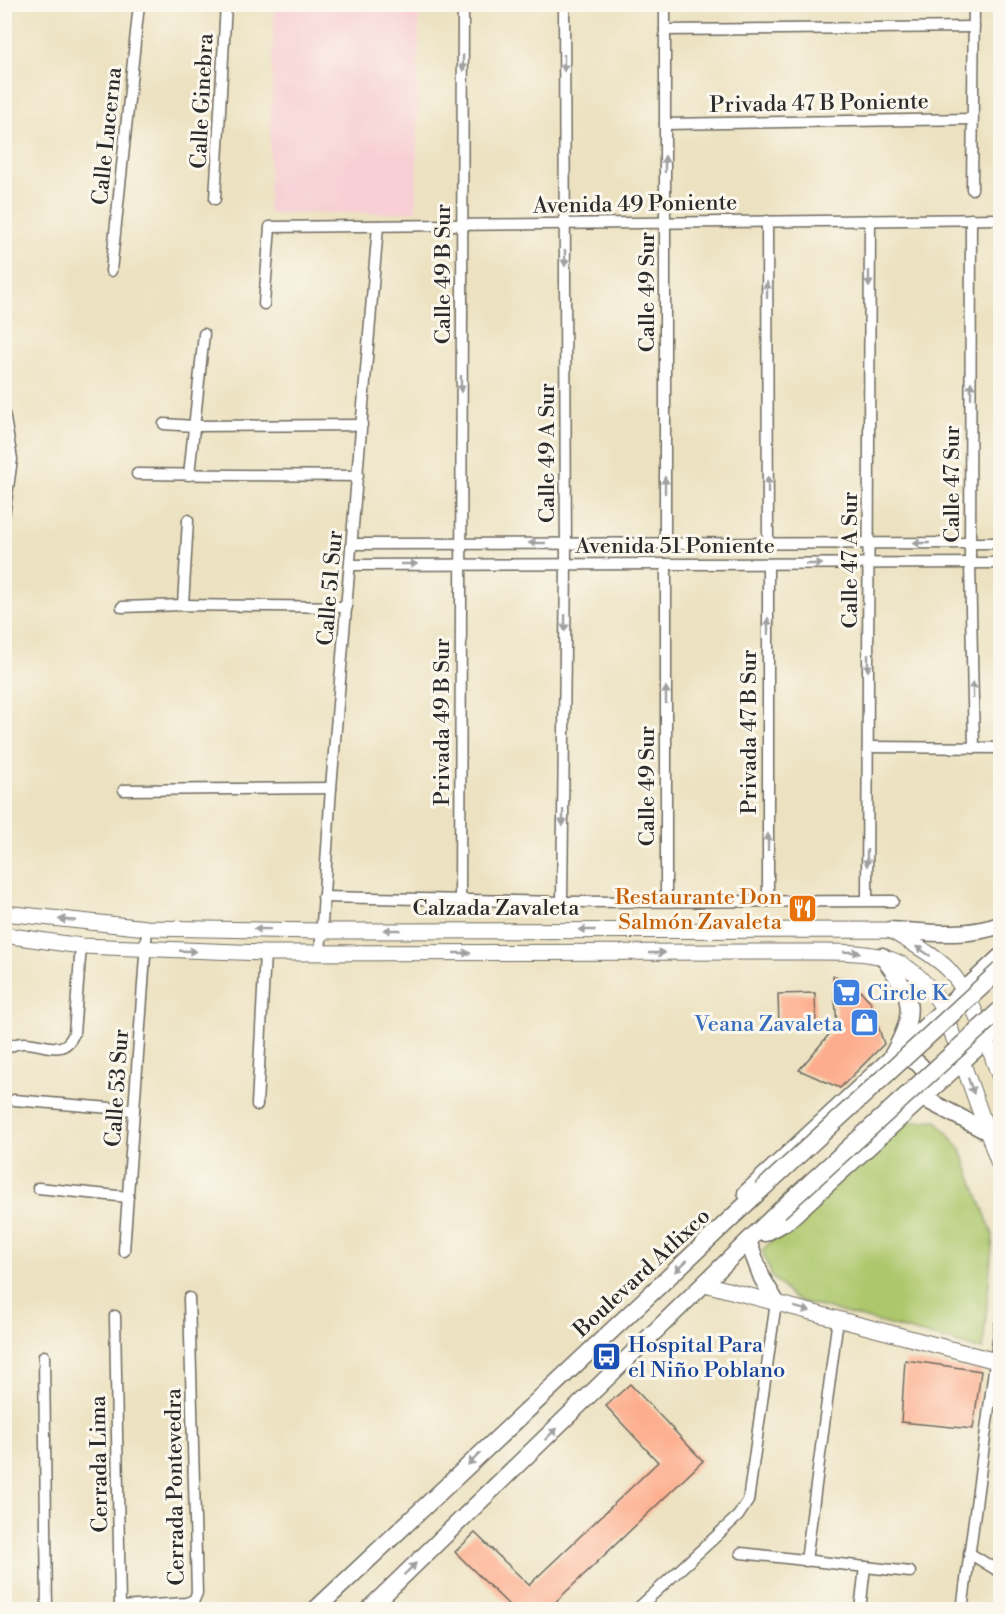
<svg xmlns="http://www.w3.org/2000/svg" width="1005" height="1614" font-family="'Libre Bodoni',serif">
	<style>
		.built { fill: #f7cfd4 }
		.green { fill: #adc76c; stroke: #6c794c; stroke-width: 1.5 }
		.building { fill: #fdad8d }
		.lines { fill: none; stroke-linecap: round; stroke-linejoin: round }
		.street-casing { stroke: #6f6b60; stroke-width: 13 }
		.secondary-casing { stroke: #6f6b60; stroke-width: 17 }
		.primary-casing { stroke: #6f6b60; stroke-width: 19 }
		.street { stroke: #fff; stroke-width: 10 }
		.secondary { stroke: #fff; stroke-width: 15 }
		.primary { stroke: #fff; stroke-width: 16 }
		.primary-bridge-casing { stroke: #6f6b60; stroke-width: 19; stroke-linecap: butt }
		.primary-bridge { stroke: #fff; stroke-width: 16 }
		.oneway { fill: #a0a0a0 }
		.labels { text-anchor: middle; stroke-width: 6; stroke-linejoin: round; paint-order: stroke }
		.street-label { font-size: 22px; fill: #2b2b2b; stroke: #fbf7ec }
		.food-label { font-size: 22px; fill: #c56008; stroke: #fbf7ec; text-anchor: end }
		.shop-label { font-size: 22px; fill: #366cbe; stroke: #fbf7ec; text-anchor: start }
		.transit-label { font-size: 22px; fill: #164399; stroke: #fbf7ec; text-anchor: start }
	</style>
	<rect width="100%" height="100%" fill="#fbf7ec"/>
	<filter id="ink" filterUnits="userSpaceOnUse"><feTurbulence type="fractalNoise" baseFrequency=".0167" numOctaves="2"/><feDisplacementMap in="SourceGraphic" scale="12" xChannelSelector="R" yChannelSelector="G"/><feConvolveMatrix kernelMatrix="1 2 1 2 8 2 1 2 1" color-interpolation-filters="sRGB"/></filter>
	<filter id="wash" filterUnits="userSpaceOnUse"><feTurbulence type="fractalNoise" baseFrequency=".008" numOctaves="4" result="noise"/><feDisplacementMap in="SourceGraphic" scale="24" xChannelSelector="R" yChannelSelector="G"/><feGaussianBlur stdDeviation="1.35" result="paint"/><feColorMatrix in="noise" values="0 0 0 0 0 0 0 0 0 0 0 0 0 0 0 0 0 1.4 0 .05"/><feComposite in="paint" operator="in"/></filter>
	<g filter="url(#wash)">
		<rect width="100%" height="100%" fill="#ece2c1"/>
		<!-- built -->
		<path class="built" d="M274,5H419L416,211L386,213H268Z"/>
		<!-- green -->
		<path class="green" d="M936,1120L960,1148L993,1235L983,1350L796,1300L772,1277L762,1250L905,1122Z"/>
		<g id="blocks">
			<!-- building -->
			<g class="building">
				<path d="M833,976L852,982L870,1001L884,1044L840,1088L799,1070L837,1025Z"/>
				<path d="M815,993L816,1026L779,1027L778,994Z"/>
				<path d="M905,1360L981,1371L973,1429L901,1422Z"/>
				<path d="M630,1384L703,1461L547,1610H514L455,1552L475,1533L529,1585L658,1462L606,1406Z"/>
			</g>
		</g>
	</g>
	<g filter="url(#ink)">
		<use href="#blocks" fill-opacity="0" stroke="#6f6b60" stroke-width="1.5"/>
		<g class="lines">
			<defs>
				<g id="street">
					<path d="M665,4V543"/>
					<path d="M665,30L974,27"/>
					<path d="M665,124L973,119"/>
					<path d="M972,189L974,4"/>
					<path d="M215,199L226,4"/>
					<path d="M971,219L970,563L974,748"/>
					<path d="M767,221L768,543"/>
					<path d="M111,271L139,4"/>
					<path d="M264,304L270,227L1000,219"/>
					<path d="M4,413L12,459L4,516"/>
					<path d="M164,424L194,426L362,425"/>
					<path d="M137,474L358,476"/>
					<path d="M189,475L204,334"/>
					<path d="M352,544L1000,543"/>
					<path d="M768,564V901"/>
					<path d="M350,565L1000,563"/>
					<path d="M183,605L188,520"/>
					<path d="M122,607L183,605L347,607"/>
					<path d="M868,747L1000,748"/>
					<path d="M124,790L331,788"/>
					<path d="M323,897L562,902L893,901"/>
					<path d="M867,900L870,220"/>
					<path d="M460,901L463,4"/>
					<path d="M666,901V564"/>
					<path d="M562,902L566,564L564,4"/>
					<path d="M320,954L331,788L378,226"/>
					<path d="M4,1050C10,1046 16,1043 23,1043C43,1042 64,1059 74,1033L81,946"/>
					<path d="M14,1100L134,1110"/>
					<path d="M257,1105L265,953"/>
					<path d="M38,1188L128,1197"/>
					<path d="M124,1251L147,928"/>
					<path d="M115,1316L120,1607L118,1610"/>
					<path d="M44,1356L47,1610"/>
					<path d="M741,1553L910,1572"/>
					<path d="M969,1553L1000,1572"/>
					<path d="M806,1561L838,1318"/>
					<path d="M120,1607L186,1603L194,1600L197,1593L189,1298"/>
					<path d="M636,1610L738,1516L748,1501L776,1302"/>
					<path d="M860,1610L865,1567"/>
					<path d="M962,1610L1000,1325"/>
				</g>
				<g id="secondary">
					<path d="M4,913L147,928L320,931L890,930C909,942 932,953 948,969C974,997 987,1043 1000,1078"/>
					<path d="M4,935L81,946L265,953L820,952C878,952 914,954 944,1011L1000,1167"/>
					<path d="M705,1284L1000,1362"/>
				</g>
				<g id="primary">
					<path d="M890,930C926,932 965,938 1000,925"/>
					<path d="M882,956C913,996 918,1011 892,1056C912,1055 930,1066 926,1088"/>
					<path d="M923,1098L988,1132"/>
					<path d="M746,1193L1000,957"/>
					<path d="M765,1233L786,1222L1000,1027"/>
					<path d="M748,1241L762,1278L776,1302"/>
					<path d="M315,1610L761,1190"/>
					<path d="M368,1610L779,1211"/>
				</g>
			</defs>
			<!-- street casing -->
			<use href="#street" class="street-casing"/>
			<!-- secondary casing -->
			<use href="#secondary" class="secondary-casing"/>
			<!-- primary casing -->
			<use href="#primary" class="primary-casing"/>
			<!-- street -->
			<use href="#street" class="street"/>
			<!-- secondary -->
			<use href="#secondary" class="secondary"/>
			<!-- primary -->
			<use href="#primary" class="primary"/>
			<defs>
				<g id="primary-bridge">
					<path d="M761,1190L1000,970"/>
					<path d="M779,1211L1000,1010"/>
				</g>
			</defs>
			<!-- primary-bridge casing -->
			<use href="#primary-bridge" class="primary-bridge-casing"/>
			<!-- primary-bridge -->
			<use href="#primary-bridge" class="primary-bridge"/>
		</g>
		<!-- one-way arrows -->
		<defs><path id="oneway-solid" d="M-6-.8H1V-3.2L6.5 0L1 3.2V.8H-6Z" transform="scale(1.5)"/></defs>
		<g class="oneway">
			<use href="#oneway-solid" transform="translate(463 63) rotate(90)"/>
			<use href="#oneway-solid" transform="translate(564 63) rotate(90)"/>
			<use href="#oneway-solid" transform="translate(665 164) rotate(-90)"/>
			<use href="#oneway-solid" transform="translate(565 258) rotate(90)"/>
			<use href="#oneway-solid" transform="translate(869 279) rotate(90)"/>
			<use href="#oneway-solid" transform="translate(767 290) rotate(-90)"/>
			<use href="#oneway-solid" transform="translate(461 384) rotate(90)"/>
			<use href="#oneway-solid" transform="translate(971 390) rotate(-90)"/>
			<use href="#oneway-solid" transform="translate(665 485) rotate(-90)"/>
			<use href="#oneway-solid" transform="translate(768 485) rotate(-90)"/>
			<use href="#oneway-solid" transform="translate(537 543) rotate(180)"/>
			<use href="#oneway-solid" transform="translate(921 543) rotate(180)"/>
			<use href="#oneway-solid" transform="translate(409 564)"/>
			<use href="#oneway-solid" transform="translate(814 564)"/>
			<use href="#oneway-solid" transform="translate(565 623) rotate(91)"/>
			<use href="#oneway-solid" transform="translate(768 626) rotate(-90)"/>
			<use href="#oneway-solid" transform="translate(868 663) rotate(90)"/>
			<use href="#oneway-solid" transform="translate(973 690) rotate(-91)"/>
			<use href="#oneway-solid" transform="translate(666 695) rotate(-90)"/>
			<use href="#oneway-solid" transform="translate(563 818) rotate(91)"/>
			<use href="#oneway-solid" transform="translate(768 842) rotate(-90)"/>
			<use href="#oneway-solid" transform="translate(867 858) rotate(90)"/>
			<use href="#oneway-solid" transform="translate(67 920) rotate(-175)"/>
			<use href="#oneway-solid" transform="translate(262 929) rotate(-179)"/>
			<use href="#oneway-solid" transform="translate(392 930) rotate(180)"/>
			<use href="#oneway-solid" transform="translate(587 930) rotate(180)"/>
			<use href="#oneway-solid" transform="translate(188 951) rotate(2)"/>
			<use href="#oneway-solid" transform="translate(923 951) rotate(-147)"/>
			<use href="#oneway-solid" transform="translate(852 952) rotate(1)"/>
			<use href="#oneway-solid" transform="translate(462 953)"/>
			<use href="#oneway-solid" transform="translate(657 953)"/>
			<use href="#oneway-solid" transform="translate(971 1086) rotate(70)"/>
			<use href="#oneway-solid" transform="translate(681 1266) rotate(137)"/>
			<use href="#oneway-solid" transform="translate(802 1309) rotate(15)"/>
			<use href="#oneway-solid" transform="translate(551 1434) rotate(-44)"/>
			<use href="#oneway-solid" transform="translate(474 1459) rotate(136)"/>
			<use href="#oneway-solid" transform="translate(410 1569) rotate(-44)"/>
		</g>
	</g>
	<!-- icons -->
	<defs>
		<symbol id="restaurant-square" viewBox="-11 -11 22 22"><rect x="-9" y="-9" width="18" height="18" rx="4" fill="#e8710a" stroke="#fbf7ec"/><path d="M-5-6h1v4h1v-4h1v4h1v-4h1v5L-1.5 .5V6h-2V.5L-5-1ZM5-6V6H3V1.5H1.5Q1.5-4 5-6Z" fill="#fff"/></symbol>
		<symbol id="supermarket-square" viewBox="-11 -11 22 22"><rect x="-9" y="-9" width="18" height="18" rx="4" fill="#3f7fe0" stroke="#fbf7ec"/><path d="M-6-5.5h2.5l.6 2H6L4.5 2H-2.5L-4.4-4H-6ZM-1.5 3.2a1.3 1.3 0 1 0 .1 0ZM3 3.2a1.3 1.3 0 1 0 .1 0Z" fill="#fff"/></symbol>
		<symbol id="shop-square" viewBox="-11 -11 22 22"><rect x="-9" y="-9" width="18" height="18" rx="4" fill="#3f7fe0" stroke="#fbf7ec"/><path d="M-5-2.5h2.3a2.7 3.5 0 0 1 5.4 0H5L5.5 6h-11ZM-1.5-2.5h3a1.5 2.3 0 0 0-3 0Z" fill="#fff"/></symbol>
		<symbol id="bus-square" viewBox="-11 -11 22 22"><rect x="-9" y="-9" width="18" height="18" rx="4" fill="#1a4fb4" stroke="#fbf7ec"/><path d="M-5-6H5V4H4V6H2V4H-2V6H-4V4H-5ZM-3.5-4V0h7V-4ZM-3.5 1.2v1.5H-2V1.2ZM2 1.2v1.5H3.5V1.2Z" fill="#fff"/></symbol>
	</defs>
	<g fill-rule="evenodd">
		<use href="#restaurant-square" x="786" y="892" width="33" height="33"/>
		<use href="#supermarket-square" x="830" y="976" width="33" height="33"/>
		<use href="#shop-square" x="848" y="1006" width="33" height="33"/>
		<use href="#bus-square" x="590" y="1340" width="33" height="33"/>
	</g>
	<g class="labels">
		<!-- street labels -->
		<g class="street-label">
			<text transform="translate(201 101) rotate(-87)" y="8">Calle Ginebra</text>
			<text transform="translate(819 102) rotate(-1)" y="8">Privada 47 B Poniente</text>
			<text transform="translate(106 136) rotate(-84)" y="8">Calle Lucerna</text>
			<text transform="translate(635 203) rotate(-1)" y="8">Avenida 49 Poniente</text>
			<text transform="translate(442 274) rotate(-90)" y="8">Calle 49 B Sur</text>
			<text transform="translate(646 292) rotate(-90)" y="8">Calle 49 Sur</text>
			<text transform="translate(546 453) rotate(-90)" y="8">Calle 49 A Sur</text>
			<text transform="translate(951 484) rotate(-90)" y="8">Calle 47 Sur</text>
			<text x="675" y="553">Avenida 51 Poniente</text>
			<text transform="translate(849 560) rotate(-90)" y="8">Calle 47 A Sur</text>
			<text transform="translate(329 588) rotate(-85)" y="8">Calle 51 Sur</text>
			<text transform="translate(441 722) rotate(-90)" y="8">Privada 49 B Sur</text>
			<text transform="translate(748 732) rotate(-90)" y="8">Privada 47 B Sur</text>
			<text transform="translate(646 786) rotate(-90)" y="8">Calle 49 Sur</text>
			<text x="496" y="915">Calzada Zavaleta</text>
			<text transform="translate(116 1088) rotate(-86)" y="8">Calle 53 Sur</text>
			<text transform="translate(641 1272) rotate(-43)" y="8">Boulevard Atlixco</text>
			<text transform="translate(98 1464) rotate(-91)" y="8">Cerrada Lima</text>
			<text transform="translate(174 1487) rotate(-91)" y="8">Cerrada Pontevedra</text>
		</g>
		<!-- food labels -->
		<g class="food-label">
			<text x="782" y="904">Restaurante Don<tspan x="782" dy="25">Salmón Zavaleta</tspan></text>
		</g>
		<!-- shop labels -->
		<g class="shop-label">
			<text x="867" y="1000">Circle K</text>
			<text x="843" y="1031" text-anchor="end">Veana Zavaleta</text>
		</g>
		<!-- transit labels -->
		<g class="transit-label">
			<text x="628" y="1352">Hospital Para<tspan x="628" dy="25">el Niño Poblano</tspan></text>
		</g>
	</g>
	<!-- margin -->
	<rect width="1005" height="1614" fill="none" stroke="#fbf7ec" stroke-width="24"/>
</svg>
